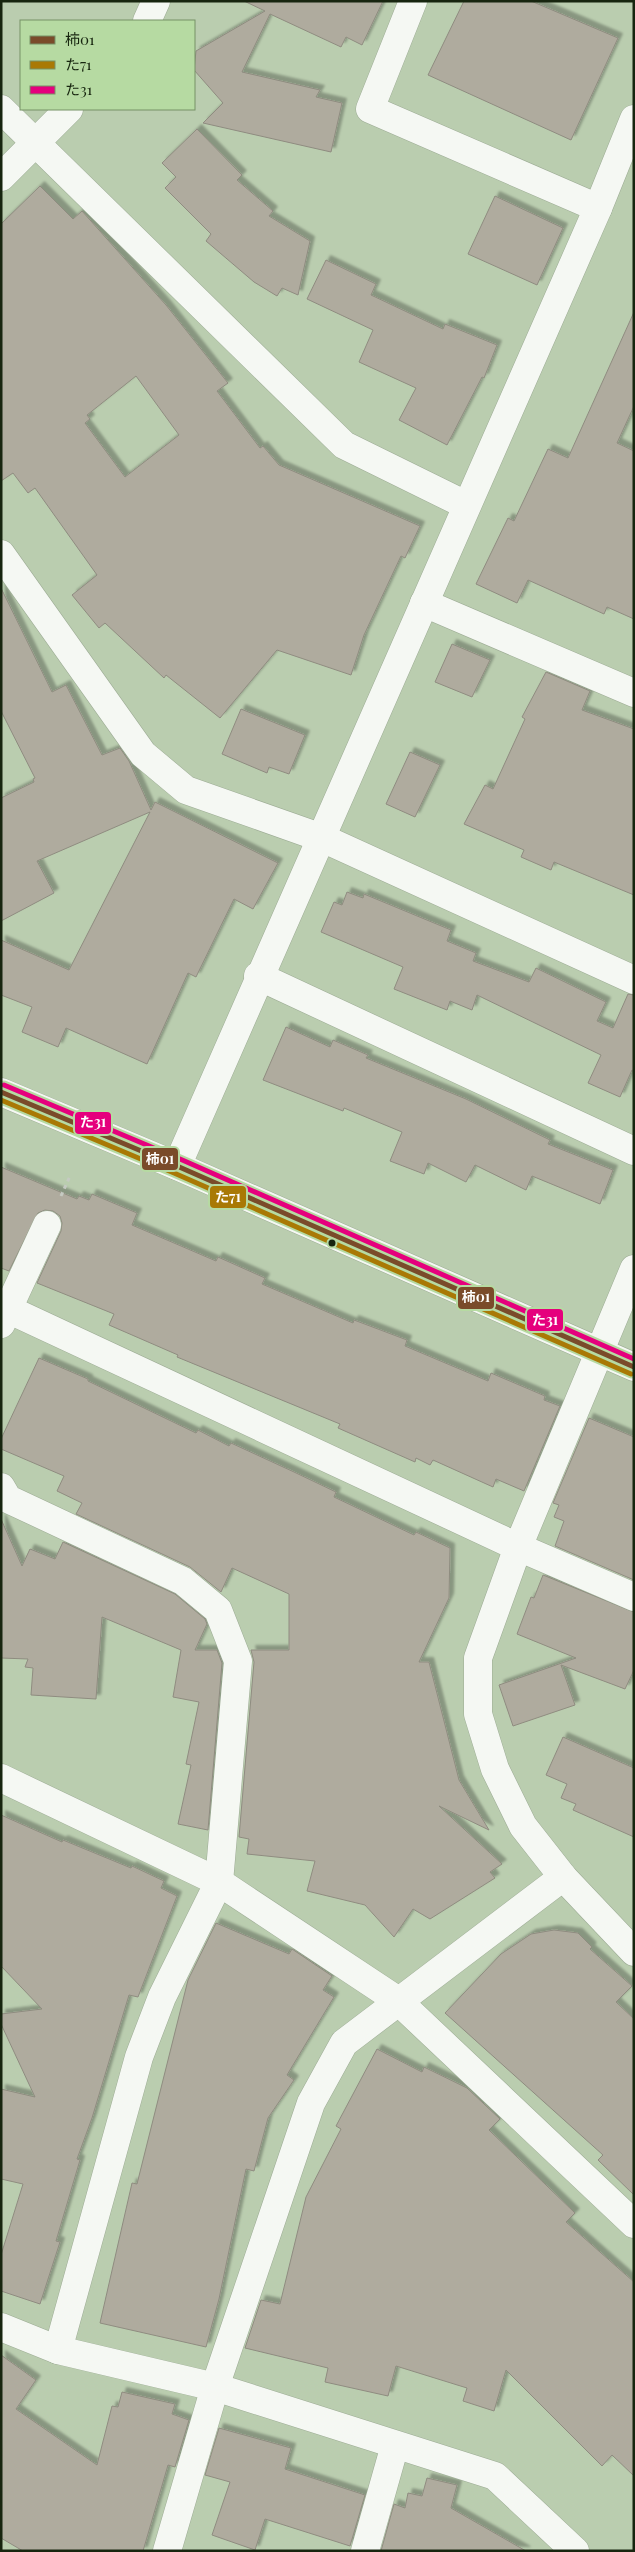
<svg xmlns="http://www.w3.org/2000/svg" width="635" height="2552" font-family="'Playfair Display','Noto Sans JP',serif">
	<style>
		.building { fill: #afab9e; stroke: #8f8c80; fill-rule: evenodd; filter: url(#shadow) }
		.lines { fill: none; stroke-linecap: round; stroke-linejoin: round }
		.street-casing { stroke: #9cab94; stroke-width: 29 }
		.secondary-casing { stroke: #9cab94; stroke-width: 29 }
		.path { stroke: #c5cac2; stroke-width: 3; stroke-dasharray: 4 4; stroke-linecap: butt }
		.street { stroke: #f5f8f3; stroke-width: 28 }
		.secondary { stroke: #f5f8f3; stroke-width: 28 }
		.bus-1-casing { stroke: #b6daa2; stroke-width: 9 }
		.bus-2-casing { stroke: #b6daa2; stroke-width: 9 }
		.bus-3-casing { stroke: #b6daa2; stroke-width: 9 }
		.bus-1 { stroke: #7a4b2a; stroke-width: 5 }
		.bus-2 { stroke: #a97905; stroke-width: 5 }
		.bus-3 { stroke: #e5007d; stroke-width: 5 }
		.bus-dot { fill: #17250f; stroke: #b6daa2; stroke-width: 2 }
		.line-badge { stroke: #b6daa2; stroke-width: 2 }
		.badge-label { font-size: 14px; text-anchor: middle; font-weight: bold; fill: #fff }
	</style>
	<defs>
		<filter id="shadow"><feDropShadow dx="4.5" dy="-4.5" stdDeviation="1" flood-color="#0004"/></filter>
	</defs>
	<rect width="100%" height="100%" fill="#bacdaf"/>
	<!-- building -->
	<g class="building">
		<path d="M244,1H383L362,45L346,37L341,47L270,14L242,72L320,90L316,97L342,103L331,152L203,123L223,103L194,70L196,51L265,11Z"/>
		<path d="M464,1H531L618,38L571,140L428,75Z"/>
		<path d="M197,129L242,175L237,180L273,211L269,216L310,241L298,295L282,288L277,296L254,282L206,241L211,234L165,188L176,177L162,163Z"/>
		<path d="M40,186L73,219L82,211L166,305L228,383L217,391L260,448L263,446L279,465L420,526L405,558L401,556L364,635L351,675L277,650L220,718L166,675L164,678L105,623L99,628L72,595L97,575L35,488L28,493L13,473L1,481V224ZM136,376L179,435L125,477L85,423L90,419L87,415Z"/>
		<path d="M495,196L563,228L537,285L468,254Z"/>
		<path d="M326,260L376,284L371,295L443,329L445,324L497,345L484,378L482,377L447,445L399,420L416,388L359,362L373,330L307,299Z"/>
		<path d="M634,312V406L617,443L634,451V619L607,607L604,614L528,580L517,603L476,584L508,518L514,521L548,449L568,458Z"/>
		<path d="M1,588L52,692L66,685L102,755L120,748L129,761L151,810L155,802L278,863L253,909L234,899L196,977L188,973L147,1064L66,1028L58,1047L22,1032L32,1007L1,995V940L69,970L150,812L37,861L54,893L1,921V798L34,782L33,779L35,778L1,711Z"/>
		<path d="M452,644L490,660L472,697L435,682Z"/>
		<path d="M546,672L590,691L582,710L634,729V895L554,862L551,870L521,857L524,850L464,824L485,785L493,789L525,719L522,717Z"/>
		<path d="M241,709L305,735L289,774L269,767L267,773L222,754Z"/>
		<path d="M410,752L440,765L415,817L386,804Z"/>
		<path d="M347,892L363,898L364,894L451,930L447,941L476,953L473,961L529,982L536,968L606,1002L597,1021L613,1028L628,994L634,995V1071L632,1070L620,1097L588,1083L601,1055L477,995L472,1010L450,1001L447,1010L394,989L403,967L321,932L334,902L342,905Z"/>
		<path d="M286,1027L330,1047L333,1040L368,1055L366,1058L466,1099L550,1140L548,1144L613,1170L600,1204L532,1176L526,1190L475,1165L466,1182L428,1163L424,1174L390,1161L402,1132L344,1108L343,1111L263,1080Z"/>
		<path d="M1,1167L77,1199L79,1196L89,1200L92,1194L137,1213L132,1225L216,1261L218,1257L265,1278L262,1284L353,1323L354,1320L407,1340L405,1346L488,1381L491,1373L545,1396L544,1400L560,1406L524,1491L496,1479L493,1487L433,1460L430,1465L416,1458L415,1462L338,1428L340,1424L177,1357L178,1355L109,1325L114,1314L37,1283L61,1231L62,1223L60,1216L53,1211L45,1210L38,1213L9,1271L1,1268Z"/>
		<path d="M39,1358L88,1379V1381L196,1433L198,1430L229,1446L231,1443L294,1472L336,1492L334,1497L414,1535L416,1532L450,1548L449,1598L419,1662H429L459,1780L489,1830L439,1806L502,1864L490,1872L495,1878L430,1919L413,1909L394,1937L365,1905L307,1891L315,1861L247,1854L249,1839L239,1837L254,1662L251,1650H289V1594L232,1568L221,1592L190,1567L76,1514L82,1503L57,1491L64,1476L1,1449V1439Z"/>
		<path d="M589,1418L634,1437V1580L555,1546L564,1521L554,1517L559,1505L553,1503Z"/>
		<path d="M1,1519L22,1566L30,1549L55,1559L63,1542L175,1594L205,1619L207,1624L195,1650H217L222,1663L208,1830L178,1824L191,1765L186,1764L199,1702L173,1697L181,1650L102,1617L96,1699L31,1695L33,1668L25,1667L28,1659L1,1658Z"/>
		<path d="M543,1575L634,1612V1670L625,1689L561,1665L575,1705L513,1726L499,1685L576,1658L517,1634L531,1597L534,1598Z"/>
		<path d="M563,1737L634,1768V1837L573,1810L576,1804L561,1798L567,1784L546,1775Z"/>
		<path d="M1,1815L62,1842L63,1840L131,1868L132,1866L164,1881L161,1888L177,1896L138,1997L129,1995L92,2118L77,2159L80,2160L56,2241L60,2242L40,2304L1,2291V2255L23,2184L1,2179V2089L35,2097L1,2024V2014L42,2009L1,1966Z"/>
		<path d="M216,1923L289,1954L292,1949L295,1951L332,1976L323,1990L334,1997L287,2075L294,2080L268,2118L254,2171L246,2169L219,2299L206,2347L100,2323L132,2183L137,2184L188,1980Z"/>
		<path d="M554,1930L578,1933L592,1947L590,1949L632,1986L616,2002L634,2019V2195L598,2160L603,2155L445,2013L501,1954L531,1934Z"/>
		<path d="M377,2049L422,2072L424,2067L467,2088L500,2119L489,2130L575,2213L566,2222L634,2282V2476L612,2455L602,2466L506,2370L494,2411L463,2401L467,2388L396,2366L388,2396L325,2382L328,2368L245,2348L261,2300L280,2304L306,2197L341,2129L336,2126Z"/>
		<path d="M1,2355L36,2380L16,2409L97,2465L112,2406L118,2407L122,2392L175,2404L172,2414L189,2420L175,2467L168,2465L143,2551H23L1,2538Z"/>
		<path d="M219,2428L291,2448L285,2469L365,2495L350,2546L265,2519L255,2550L212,2535L230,2482L205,2475Z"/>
		<path d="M427,2478L457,2485L451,2508L526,2551H381L394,2504L405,2508L408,2493L422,2496Z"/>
	</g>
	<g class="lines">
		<defs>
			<g id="street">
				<path d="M413,1L370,109L598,208"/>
				<path d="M147,21L156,1"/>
				<path d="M1,109L344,445L466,505"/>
				<path d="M1,177L69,109"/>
				<path d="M1,554L143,754L186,790L322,838L634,980"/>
				<path d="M424,603L634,693"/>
				<path d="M258,976L634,1151"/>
				<path d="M177,1166C316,846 457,527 598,208L634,119"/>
				<path d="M634,1269L518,1547L478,1658V1714L495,1769L523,1826L563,1877L634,1952"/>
				<path d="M1,1306L518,1547L634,1597"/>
				<path d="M1,1324L47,1225"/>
				<path d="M1,1487L8,1499L183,1581L218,1610L238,1661L219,1882L162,1997L139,2057L58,2350"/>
				<path d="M1,1778L219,1882L397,2000L634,2224"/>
				<path d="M1,2327L58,2350L215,2387L495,2476L575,2551"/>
				<path d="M167,2551L215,2387L311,2103L344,2043L563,1877"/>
				<path d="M365,2551L395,2445"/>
			</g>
			<path id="secondary" d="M1,1092L177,1166L634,1367"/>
		</defs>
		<!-- street casing -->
		<use href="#street" class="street-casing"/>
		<!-- secondary casing -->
		<use href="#secondary" class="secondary-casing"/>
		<!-- path -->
		<path class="path" d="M61,1196L70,1176"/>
		<!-- street -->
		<use href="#street" class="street"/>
		<!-- secondary -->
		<use href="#secondary" class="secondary"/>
		<defs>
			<path id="bus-1" d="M1,1092L177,1166L634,1367"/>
			<path id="bus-2" d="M1,1100L174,1173L631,1374"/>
			<path id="bus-3" d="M4,1085L180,1159L634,1359"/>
		</defs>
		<!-- bus-1 casing -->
		<use href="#bus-1" class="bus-1-casing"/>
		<!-- bus-2 casing -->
		<use href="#bus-2" class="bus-2-casing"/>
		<!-- bus-3 casing -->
		<use href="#bus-3" class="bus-3-casing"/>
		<!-- bus-1 -->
		<use href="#bus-1" class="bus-1"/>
		<!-- bus-2 -->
		<use href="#bus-2" class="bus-2"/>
		<!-- bus-3 -->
		<use href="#bus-3" class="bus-3"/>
	</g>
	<!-- markers -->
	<circle class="bus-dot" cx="332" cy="1243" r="4.5"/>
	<g class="line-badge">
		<rect x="74" y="1111" width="38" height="24" rx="5" fill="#e5007d"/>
		<rect x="141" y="1147" width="38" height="24" rx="5" fill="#7a4b2a"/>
		<rect x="209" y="1185" width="38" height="24" rx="5" fill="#a97905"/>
		<rect x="457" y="1286" width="38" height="24" rx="5" fill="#7a4b2a"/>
		<rect x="526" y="1308" width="38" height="24" rx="5" fill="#e5007d"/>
	</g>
	<g class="badge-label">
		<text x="93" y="1127">た31</text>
		<text x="160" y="1164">柿01</text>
		<text x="228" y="1202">た71</text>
		<text x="476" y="1302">柿01</text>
		<text x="545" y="1325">た31</text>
	</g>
	<!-- border -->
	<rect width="635" height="2552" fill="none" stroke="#17250f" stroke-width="5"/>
	<!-- legend -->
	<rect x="20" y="20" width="175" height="90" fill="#b6daa2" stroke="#769267"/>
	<rect x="30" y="36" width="25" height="8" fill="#7a4b2a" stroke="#769267"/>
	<text x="65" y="45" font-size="15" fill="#17250f">柿01</text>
	<rect x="30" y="61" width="25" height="8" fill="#a97905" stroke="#769267"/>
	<text x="65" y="70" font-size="15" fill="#17250f">た71</text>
	<rect x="30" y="86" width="25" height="8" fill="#e5007d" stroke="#769267"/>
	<text x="65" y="95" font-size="15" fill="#17250f">た31</text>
</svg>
